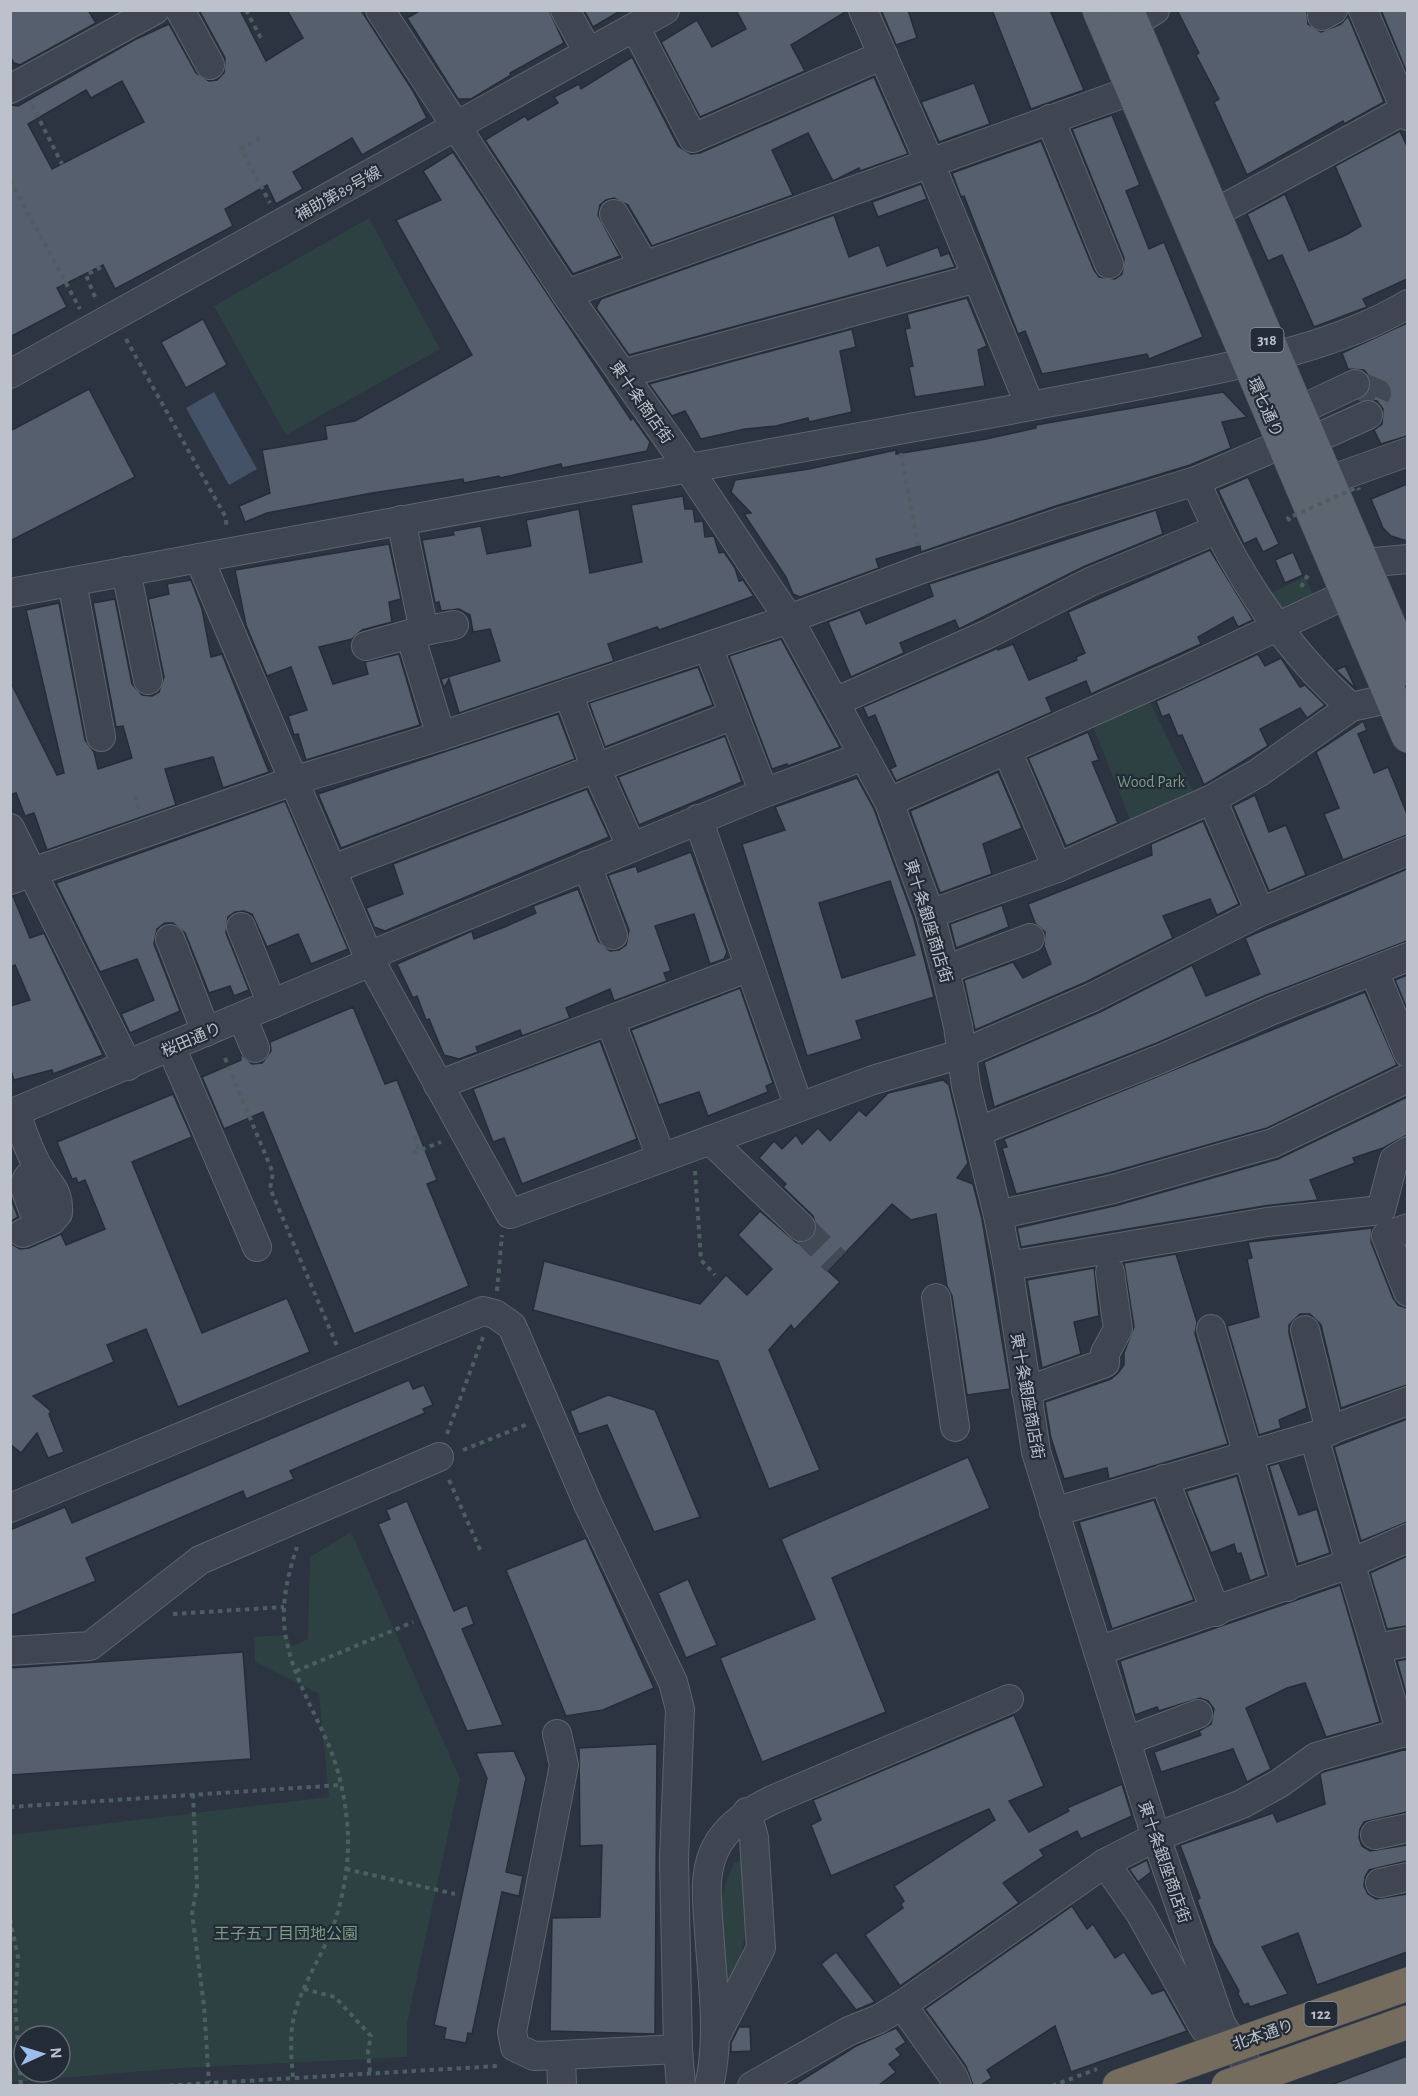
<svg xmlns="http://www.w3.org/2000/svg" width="1418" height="2096" font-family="'Alegreya Sans','Noto Sans JP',sans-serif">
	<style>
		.green { fill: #2e4142; fill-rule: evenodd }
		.water { fill: #435267 }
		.building { fill: #565f6e; stroke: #252d38; stroke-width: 1.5; fill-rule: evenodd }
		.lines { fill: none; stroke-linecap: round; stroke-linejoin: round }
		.minor-tunnel { stroke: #414955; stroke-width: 28; stroke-dasharray: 28 14; stroke-linecap: butt }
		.minor-casing { stroke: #5d646e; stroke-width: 30 }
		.major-casing { stroke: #484f5a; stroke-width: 34 }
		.highway-casing { stroke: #49515b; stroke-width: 34 }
		.path { stroke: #4d5e60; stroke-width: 4; stroke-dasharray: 4.5 4.5; stroke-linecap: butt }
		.minor { stroke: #3f4651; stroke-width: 28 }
		.major { stroke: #5d6570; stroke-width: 33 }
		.highway { stroke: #756c5d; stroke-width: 33 }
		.path-bridge { stroke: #4d5e60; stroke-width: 4; stroke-dasharray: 4.5 4.5; stroke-linecap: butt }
		.labels { text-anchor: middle; stroke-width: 4.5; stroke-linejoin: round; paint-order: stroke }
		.shield { fill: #232b36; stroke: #8e949e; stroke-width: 1.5 }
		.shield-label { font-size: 15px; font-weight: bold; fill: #bcc1cb }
		.street-label { font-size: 16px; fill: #bcc1cb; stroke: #232b36 }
		.park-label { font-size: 16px; fill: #7d9d84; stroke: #232b36 }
	</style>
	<rect width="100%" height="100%" fill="#2b3440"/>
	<!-- green -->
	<g class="green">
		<path d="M369,218L440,349L286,435L214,306Z"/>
		<path d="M1305,577L1315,599L1281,615L1267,595Z"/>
		<path d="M1148,698L1198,801L1134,829L1090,719Z"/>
		<path d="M351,1532L460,1779L407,2023V2057L180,2068L11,2082V1835L329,1797L319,1694L255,1662L254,1637L287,1635L292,1646L308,1639L310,1557ZM24,2036H60V2072H24Z"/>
		<path d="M742,1859L748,1921L738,1969L723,1987C720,1940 713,1907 734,1863Z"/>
	</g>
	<!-- water -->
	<path class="water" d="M214,392L257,469L229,485L186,408Z"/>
	<!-- building -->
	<g class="building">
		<path d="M10,10H88L96,23L20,65L14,63L10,57Z"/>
		<path d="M199,10H240L266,61L303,38L287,10H361L413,91L427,118L362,155L352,138L293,172L303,189L276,204L267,185L225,209L233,226L115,289L103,265L57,288L67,307L10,337V105L18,106L136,39L169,24L196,73L209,81L217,80L224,73L225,58ZM122,81L144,122L52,169L28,124L86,90L91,98Z"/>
		<path d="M421,10H549L564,43L510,73L511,75L471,99H458L407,18Z"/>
		<path d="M584,10H622L593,27Z"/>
		<path d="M736,10L847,11L791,45L805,71L700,117L661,42L697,20L712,47L746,29Z"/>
		<path d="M881,10H908L917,38L896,45Z"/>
		<path d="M992,10H1050L1084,90L1031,109Z"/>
		<path d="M1177,10H1307L1308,24L1321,32L1341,24L1348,16L1384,102L1344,124L1343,121L1247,175L1214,102L1219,99L1196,55L1199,53Z"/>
		<path d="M1381,10H1407V73Z"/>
		<path d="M632,57L678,146L691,154L700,153L874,77L908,154L860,171L859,168L833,181L808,133L772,150L793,195L652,246L628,205L614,198L606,200L600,205L598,215L620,256L573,274L485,140L525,116L528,120L558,103L554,97L579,84L581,89Z"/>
		<path d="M974,83L990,124L939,142L921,102Z"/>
		<path d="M1112,115L1140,185L1126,191L1149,249L1164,242L1203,337L1149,359L1147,354L1042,374L1025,331L1018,334L964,196L961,197L952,173L1041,141L1094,270L1099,277L1115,279L1122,274L1124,258L1072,129Z"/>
		<path d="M1400,131L1407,146V279L1363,299L1367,307L1314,327L1282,255L1268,261L1247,214L1285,194L1309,251L1346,235L1361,226L1335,166Z"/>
		<path d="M453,152L631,420L633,418L650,442L647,451L562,468L561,464L500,478L499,476L464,483L463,479L372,493L267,513L245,522L239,506L270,493L262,450L327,439L325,426L355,421L472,355L396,220L441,200L423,171Z"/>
		<path d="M921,184L927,199L878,217L872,202Z"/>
		<path d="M834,215L849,257L879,245L887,266L938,247L941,256L949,253L955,267L629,355L596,308L601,299Z"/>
		<path d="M967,298L987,346L978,350L985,386L915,397L909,367L913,366L905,329L910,328L907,314Z"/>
		<path d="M203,319L227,365L186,388L161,342Z"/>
		<path d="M1407,323V436L1381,444L1374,430L1382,424L1383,409L1377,401L1361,399L1369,393L1370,377L1364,370L1348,369L1342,353Z"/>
		<path d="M852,329L856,347L840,351L852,412L809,422L808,418L776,426L745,429L701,439L685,411L672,416L649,384Z"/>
		<path d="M89,389L135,477L10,541V431Z"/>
		<path d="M1223,392L1247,417L1222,422L1231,448L1190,465L1056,506L921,552L920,546L876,559L879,568L800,597L793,594L786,577L744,514L751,513L731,492L735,480L809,469L896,450V454L986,439L1036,428V425Z"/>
		<path d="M1248,477L1279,544L1263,552L1256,538L1244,544L1218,490Z"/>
		<path d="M1407,484V541L1391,536L1383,528L1371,499Z"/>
		<path d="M683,496L685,509H693L695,522L703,521L705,537L714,536L719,553L724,552L735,568L739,581L743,580L754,596L659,630L657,627L608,644L614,661L459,713L449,679L444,688L441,679L500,661L490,629L473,632L470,615L459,609L441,611L439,602L435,603L422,540L454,535L453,531L481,526L487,554L531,546L526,520L579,509L590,573L642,562L631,505Z"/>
		<path d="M1156,510L1163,534L1083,567L959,629L955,620L900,643L904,653L851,677L828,622L860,610L866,624L933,596L929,584Z"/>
		<path d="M389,544L401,599L389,602L392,622L362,630L352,639L319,647L333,684L368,674L365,662L399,654L420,725L306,760L298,734L294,735L288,716L307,710L291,667L267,676L246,625L235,570Z"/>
		<path d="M1210,550L1253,620L1238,627L1233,617L1198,637L1201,644L1091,694L1086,681L1046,698L1052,712L896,781L890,769L896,766L875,715L868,718L863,707L998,648V650L1013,644L1029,680L1077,660L1076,657L1085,653L1068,612Z"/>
		<path d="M1293,552L1303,575L1285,583L1275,560Z"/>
		<path d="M191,580L202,609L211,657L222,654L269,772L223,788L213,757L165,769L176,805L47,850L34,813L25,816L16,793L10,795V681L57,775L64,773L26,610L59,603L85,740L94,752L98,769L132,758L123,726L116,727L93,603L115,599L132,684L142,695L152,696L159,692L164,677L148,599L169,594L167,584Z"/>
		<path d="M781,639L840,747L788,766L787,764L772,769L729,656Z"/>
		<path d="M1258,654L1265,666L1281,658L1300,687L1305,685L1325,705L1307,718L1300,708L1260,729L1268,746L1204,785L1182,735L1178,736L1169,714L1162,717L1156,701Z"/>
		<path d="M1345,666L1356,689L1336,670Z"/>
		<path d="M698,667L713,705L605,747L589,703Z"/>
		<path d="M558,714L575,759L341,848L318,794Z"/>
		<path d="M1363,721L1367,730L1358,734L1374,773L1388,767L1407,814V835L1343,860L1324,814L1339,808L1316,752Z"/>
		<path d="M1088,732L1099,760L1092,762L1118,823L1066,846L1028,758Z"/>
		<path d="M725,736L742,782L639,825L618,777Z"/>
		<path d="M998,772L1022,828L983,844L992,874L940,893L910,811Z"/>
		<path d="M857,778L874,809L914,919L934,997L856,1021L862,1039L807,1056L742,844L785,830L775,807ZM890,881L915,955L842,978L819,903Z"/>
		<path d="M587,789L609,837L385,931L374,927L366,908L403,894L393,864Z"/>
		<path d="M1255,795L1269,832L1286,825L1306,875L1269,891L1233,806Z"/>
		<path d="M285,801L348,949L311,964L298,934L267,947L252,914L244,911L235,912L228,917L226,933L249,990L234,996L230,986L209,993L185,933L173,923H165L157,929L154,944L180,1011L130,1033L121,1014L154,1000L137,959L100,972L56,883Z"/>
		<path d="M1203,821L1239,904L1217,915L1210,899L1163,916L1173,938L1086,982L975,1030L964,980L1013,962L1023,978L1051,964L1044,946L1045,932L1035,923L1028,904L1152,855L1151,844Z"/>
		<path d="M691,852L727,952L724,959L710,964L694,914L655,926L671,971L664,973L667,981L614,1001L610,989L566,1008L570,1018L522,1036L520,1030L476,1047L478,1052L459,1059L444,1055L429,1019L426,1020L417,996L413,998L397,964L472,931L474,939L507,926L536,913L533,906L578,889L598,941L610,951L619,950L626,945L629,930L608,875L636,866L638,872Z"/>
		<path d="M1407,869V941L1264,996L1157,1043L994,1107L984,1062L1100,1012L1192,965L1206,996L1260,974L1245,938Z"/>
		<path d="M10,896H13L30,938L44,933L103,1055L53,1074L52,1070L14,1080L10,1068V1006L30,1000L15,965L10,967Z"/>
		<path d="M1002,905L1009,927L956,948L950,924Z"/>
		<path d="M1407,975V1009L1395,980Z"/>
		<path d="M740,988L773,1083L766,1086L768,1092L708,1116L699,1092L659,1105L631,1030Z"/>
		<path d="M1365,992L1397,1065L1267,1128L1109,1173L1016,1194L1002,1148L1007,1147L1004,1139Z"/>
		<path d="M353,1007L385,1084L397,1080L437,1180L427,1184L469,1286L354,1334L263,1112L224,1129L202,1077L241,1060L240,1054L252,1064L262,1063L271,1051L270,1042Z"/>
		<path d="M600,1041L637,1139L522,1184L504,1138L493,1142L473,1089Z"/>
		<path d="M943,1080L949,1085L968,1163L957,1178L973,1184L982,1219L1010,1389L967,1395L952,1296L947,1286L936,1214L911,1220L892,1204L828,1271L840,1282L794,1330L791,1325L769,1350L820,1470L769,1489L718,1361L533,1310L544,1261L700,1304L726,1275L747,1295L772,1269L738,1235L760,1211L797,1243H805L812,1239L817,1230L813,1216L783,1187L786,1184L759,1158L774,1141L782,1149L796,1135L802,1144L818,1128L830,1141L859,1110L866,1116L888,1093Z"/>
		<path d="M173,1094L192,1137L132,1162L202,1333L287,1298L310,1352L178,1407L146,1329L107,1345L114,1362L33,1396L51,1411L49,1414L64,1452L48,1458L37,1433L21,1453L10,1444V1243L20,1249L29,1248L61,1234L66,1245L105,1229L85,1180L78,1183L76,1178L72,1179L57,1142Z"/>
		<path d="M1407,1097V1135L1383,1148L1353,1158L1355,1163L1310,1180L1318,1200L1264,1206L1021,1247L1017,1228L1118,1205L1278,1159Z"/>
		<path d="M10,1196L18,1217L10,1222Z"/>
		<path d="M1372,1228L1371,1242L1393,1298L1398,1305L1407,1308V1385L1341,1408L1321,1325L1310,1314H1300L1289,1325V1333L1307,1408L1279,1420L1281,1428L1259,1435L1227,1326L1259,1317L1247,1259L1252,1258L1248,1242Z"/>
		<path d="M1176,1254L1197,1322L1195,1334L1228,1444L1109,1479L1107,1468L1064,1479L1051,1438L1045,1402L1111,1379L1118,1373L1124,1365V1353L1134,1327L1124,1263Z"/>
		<path d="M1094,1268L1099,1316L1074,1322L1081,1354L1042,1368L1027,1280Z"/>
		<path d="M409,1380L413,1389L424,1385L433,1405L423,1409L425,1413L290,1471L294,1479L246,1499L243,1491L86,1558L96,1581L10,1616V1530L65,1507L72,1523Z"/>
		<path d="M608,1395L655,1410L700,1517L654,1532L607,1425L579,1434L570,1411Z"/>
		<path d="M1407,1419V1522L1361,1541L1334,1447Z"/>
		<path d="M968,1457L990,1508L832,1578L886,1712L762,1762L720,1658L815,1619L781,1539Z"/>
		<path d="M1279,1463L1299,1515L1317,1509L1330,1553L1298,1564L1269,1466Z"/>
		<path d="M1237,1476L1266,1575L1250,1581L1241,1553L1237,1554L1234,1544L1211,1553L1186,1491Z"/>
		<path d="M1154,1500L1194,1600L1112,1629L1079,1522Z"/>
		<path d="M407,1501L454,1611L467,1605L474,1624L462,1629L503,1725L467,1731L378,1524L390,1519L386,1510Z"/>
		<path d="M586,1538L654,1688L603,1710L566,1716L506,1570Z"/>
		<path d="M1407,1556V1626L1387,1629L1370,1573Z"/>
		<path d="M688,1579L717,1645L686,1658L658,1593Z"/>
		<path d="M1340,1585L1380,1722L1326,1737L1305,1683L1287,1688L1246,1708L1271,1769L1247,1782L1233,1749L1161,1772L1154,1752L1201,1735L1199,1731L1211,1724L1214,1709L1208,1701L1200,1698L1159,1711L1157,1707L1135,1715L1120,1661Z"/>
		<path d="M243,1652L251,1759L10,1775V1668Z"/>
		<path d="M1407,1659V1697L1397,1661Z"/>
		<path d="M1014,1715L1044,1786L1009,1801L1029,1832L1069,1811L1067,1808L1122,1784L1132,1816L1081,1839L1077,1831L1040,1850L1044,1856L1003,1883L1019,1903L900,1986L865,1935L903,1908L901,1904L904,1901L894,1886L995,1820L989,1809L831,1876L811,1825L821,1820L813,1800Z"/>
		<path d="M657,1744L655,2034L550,2031L552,1918L600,1917L602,1845L580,1846L579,1748Z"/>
		<path d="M1407,1749V1812L1364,1822L1360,1829L1359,1838L1362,1846L1370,1851L1407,1845V1861L1369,1870L1365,1877L1364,1886L1368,1894L1376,1899L1407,1894V1952L1317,1985L1298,1933L1262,1947L1288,1994L1250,2007L1248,2003L1244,2005L1238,1994L1239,1991L1213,1944L1197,1900L1200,1898L1180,1845L1273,1813L1277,1822L1325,1804L1320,1774L1323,1772Z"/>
		<path d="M514,1751L526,1778L506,1872L523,1876L519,1896L502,1892L472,2034L468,2033L466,2043L444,2039L446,2028L434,2025L487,1778L476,1753Z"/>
		<path d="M1147,1860L1151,1872L1138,1882L1129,1869Z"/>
		<path d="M1072,1906L1087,1929L1093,1924L1115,1958L1124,1952L1152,1994L1164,1990L1187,2031L1071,2072L1055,2026L987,2070L992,2078L981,2085H973L966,2066L925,2009Z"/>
		<path d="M836,1952L875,2002L856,2010L821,1964Z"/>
		<path d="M739,2027H750L751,2051L731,2052V2043Z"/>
		<path d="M896,2028L906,2042L896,2049L901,2055L889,2064L896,2072L879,2085H794L856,2046Z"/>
		<path d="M1407,2056V2085H1334L1333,2084Z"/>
	</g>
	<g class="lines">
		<!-- minor-tunnel -->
		<g class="minor-tunnel">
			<path d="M1355,384L1377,393L1368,415"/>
			<path d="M801,1227L836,1262"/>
		</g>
		<defs>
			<g id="minor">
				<path d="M180,10L210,65"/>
				<path d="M380,10L566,294L676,450L789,619L889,802L930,914L945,970L958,1026L966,1086L998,1215L1008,1266L1036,1452L1156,1837L1221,2024L1261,2086"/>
				<path d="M565,10L588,52"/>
				<path d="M863,10L929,161L1030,406"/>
				<path d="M1363,10L1408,116"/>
				<path d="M1322,16L1333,10"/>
				<path d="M1133,23L1155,10"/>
				<path d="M635,27L693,138L883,55"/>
				<path d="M10,89L155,10"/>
				<path d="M1050,119L1109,264"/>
				<path d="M1215,213L1408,108"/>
				<path d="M614,214L644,265"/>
				<path d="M566,294L1133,90"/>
				<path d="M10,374L665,10"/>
				<path d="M622,374L977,278"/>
				<path d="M1298,411L1355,384"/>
				<path d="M1310,441L1368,415"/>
				<path d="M1196,481C1229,563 1284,649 1351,707"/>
				<path d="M1327,481L1408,452"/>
				<path d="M401,520L424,631L410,634L441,736"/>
				<path d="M199,558L371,962L510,1214L873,1080L961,1054L1093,997L1260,912L1408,851"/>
				<path d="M1363,563L1408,559"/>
				<path d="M126,571L148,680"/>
				<path d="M72,582L101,737"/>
				<path d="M10,593C312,536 613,482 915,427C995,413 1075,398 1155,382C1238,365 1335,348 1408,304"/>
				<path d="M424,631L454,625"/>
				<path d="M366,646L410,634"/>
				<path d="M708,647L764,793"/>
				<path d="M568,693L595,766L631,846"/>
				<path d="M835,702L988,634L1090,582L1216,530"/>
				<path d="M1007,750L1057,868"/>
				<path d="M1212,799L1260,912"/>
				<path d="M889,802L1177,674L1347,594"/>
				<path d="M698,819L799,1107"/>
				<path d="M10,828L128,1066"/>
				<path d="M587,865L613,935"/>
				<path d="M333,869L734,715"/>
				<path d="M10,880L296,780L441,736L789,619L922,569L1061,522L1196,481L1282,444"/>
				<path d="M930,914L1057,868L1212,799L1258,773L1351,707L1392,698"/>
				<path d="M241,927L272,1004"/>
				<path d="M170,939L206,1032"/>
				<path d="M945,970L1030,938"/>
				<path d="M1374,971L1408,1053"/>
				<path d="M242,1017L255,1048"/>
				<path d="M610,1020L661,1157"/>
				<path d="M171,1047L257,1247"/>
				<path d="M438,1085L750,967"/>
				<path d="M15,1112C23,1131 29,1153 40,1170C50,1187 59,1190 58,1213L51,1221L23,1233"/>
				<path d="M10,1114L371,962L383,950L764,793L864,756"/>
				<path d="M979,1131L1163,1058L1270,1011L1408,957"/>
				<path d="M710,1140L801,1227"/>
				<path d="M998,1215L1113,1189L1273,1143L1408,1078"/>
				<path d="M39,1226L24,1185L28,1177L40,1171"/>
				<path d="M1408,1228L1386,1236L1408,1292"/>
				<path d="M1008,1266L1267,1222L1381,1210L1394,1160L1408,1151"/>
				<path d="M936,1298L955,1427"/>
				<path d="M1211,1329L1287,1587"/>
				<path d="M1305,1330L1330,1431"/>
				<path d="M1026,1391L1105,1363V1353L1118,1329L1110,1272"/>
				<path d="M1314,1436C1341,1536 1372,1634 1401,1733"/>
				<path d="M1164,1479L1216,1612"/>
				<path d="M10,1508L483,1311L495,1314L512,1326L588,1504L673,1682L680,1709L674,1859L678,2049L681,2086"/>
				<path d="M1054,1512L1314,1436L1408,1401"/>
				<path d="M1378,1648L1408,1642"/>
				<path d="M10,1651L90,1646L200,1560L439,1457"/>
				<path d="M1098,1651L1349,1564L1408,1538"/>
				<path d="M557,1734L564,1765L512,2032L515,2047L534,2056L561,2055"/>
				<path d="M1126,1741L1198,1714"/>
				<path d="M1375,1835L1408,1828"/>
				<path d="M1105,1863L1140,1913L1204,2028"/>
				<path d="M1380,1883L1408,1877"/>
				<path d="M902,2005L953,2076L957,2086"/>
				<path d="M715,2038L761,1948L754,1838L747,1812"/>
				<path d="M562,2086L561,2055L678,2049"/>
				<path d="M709,2086C721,2036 712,1981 709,1931C707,1900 702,1869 719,1842C732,1822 752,1810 772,1800L1009,1699"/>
				<path d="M752,2086L849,2031L879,2019L902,2005L1105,1863L1156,1837L1242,1804L1280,1783L1316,1757L1408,1731"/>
			</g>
			<g id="major">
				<path d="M1099,10L1408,736"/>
				<path d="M1127,10L1408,669"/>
			</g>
			<g id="highway">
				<path d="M1119,2086L1408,1984"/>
				<path d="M1228,2086L1408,2022"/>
			</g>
		</defs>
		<!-- minor casing -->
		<use href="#minor" class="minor-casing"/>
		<!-- major casing -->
		<use href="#major" class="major-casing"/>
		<!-- highway casing -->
		<use href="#highway" class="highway-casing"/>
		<!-- path -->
		<g class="path">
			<path d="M246,10L263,42"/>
			<path d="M32,105L62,164"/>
			<path d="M260,138L241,149L270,203"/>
			<path d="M10,180L80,309"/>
			<path d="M95,297L86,275L104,266"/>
			<path d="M126,339L225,516L227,527"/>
			<path d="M901,453L918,546"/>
			<path d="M1301,587L1309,573"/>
			<path d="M135,796L139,809"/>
			<path d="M225,1058L273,1173L270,1188L337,1346"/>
			<path d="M414,1136L419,1150"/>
			<path d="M413,1153L441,1142"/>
			<path d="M695,1171L701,1260L715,1275"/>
			<path d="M497,1291L502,1235"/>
			<path d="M447,1434L483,1337"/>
			<path d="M463,1450L528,1424"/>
			<path d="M449,1480L482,1554"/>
			<path d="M173,1614L284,1607"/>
			<path d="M296,1671L413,1622"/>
			<path d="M193,1794L197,1887L192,1913L204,2006L209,2082"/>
			<path d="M10,1807L341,1785"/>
			<path d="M346,1869L455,1894"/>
			<path d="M10,1919L18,1957L15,2003L21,2086"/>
			<path d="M304,1989L335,1997L371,2036L368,2051L370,2073"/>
			<path d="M293,2077C291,2055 289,2031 296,2009C304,1983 319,1960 330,1934C342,1905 349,1867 348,1836C347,1809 341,1776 331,1751C315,1711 291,1675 285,1632C281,1603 288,1574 297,1547"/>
			<path d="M160,2086L498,2066"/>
			<path d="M1052,2086L1097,2069"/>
		</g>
		<!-- minor -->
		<use href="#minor" class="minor"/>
		<!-- major -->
		<use href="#major" class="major"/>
		<!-- highway -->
		<use href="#highway" class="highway"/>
		<!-- path-bridge -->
		<path class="path-bridge" d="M1290,521L1288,518L1358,487L1359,490"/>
	</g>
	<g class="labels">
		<!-- shield labels -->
		<g class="shield">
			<rect x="1250.5" y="328" width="33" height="24" rx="4.5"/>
			<rect x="1304.5" y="2002" width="33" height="24" rx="4.5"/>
		</g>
		<g class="shield-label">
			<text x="1267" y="345">318</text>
			<text x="1321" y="2019">122</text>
		</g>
		<!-- street labels -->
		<g class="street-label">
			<text transform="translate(338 193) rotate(-29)" y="6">補助第89号線</text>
			<text transform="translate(642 402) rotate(55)" y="6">東十条商店街</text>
			<text transform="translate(1266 407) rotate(66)" y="6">環七通り</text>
			<text transform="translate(929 921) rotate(73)" y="6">東十条銀座商店街</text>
			<text transform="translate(191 1039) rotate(-23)" y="6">桜田通り</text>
			<text transform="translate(1028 1396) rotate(80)" y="6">東十条銀座商店街</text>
			<text transform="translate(1165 1862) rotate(71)" y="6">東十条銀座商店街</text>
			<text transform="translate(1263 2034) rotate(-19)" y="6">北本通り</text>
		</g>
		<!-- park labels -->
		<g class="park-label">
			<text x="1151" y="787">Wood Park</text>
			<text x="286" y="1939">王子五丁目団地公園</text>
		</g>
	</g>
	<!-- border -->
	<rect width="1418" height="2096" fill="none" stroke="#bcc1cb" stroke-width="24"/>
	<!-- north arrow -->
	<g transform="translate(42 2054) rotate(86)"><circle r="28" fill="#232b36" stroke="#606772" stroke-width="1.5"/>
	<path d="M0-4.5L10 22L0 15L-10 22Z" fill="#9fbdec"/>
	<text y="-9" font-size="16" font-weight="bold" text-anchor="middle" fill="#bcc1cb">N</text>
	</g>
</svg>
